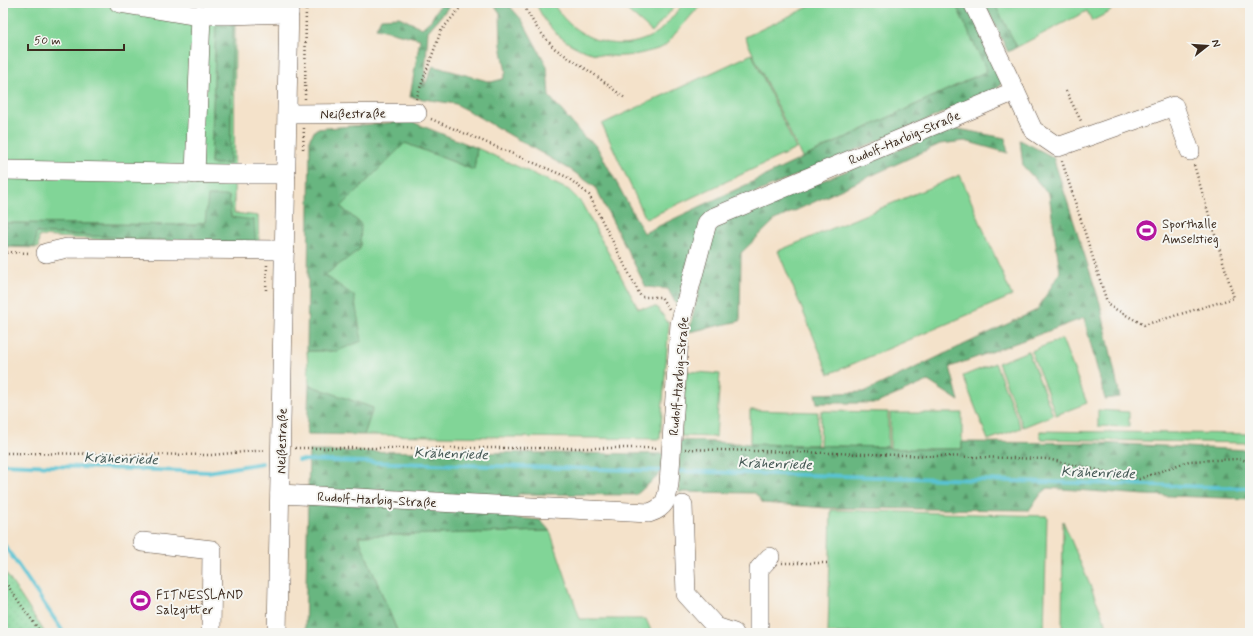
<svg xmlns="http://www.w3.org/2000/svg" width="1253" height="636" font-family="Mynerve,sans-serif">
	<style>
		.grass { fill: #81d597; stroke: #5e805a; fill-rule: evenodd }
		.forest { fill: url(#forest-firs); stroke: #52704f }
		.garden { fill: url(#garden-dots); stroke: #5e805a }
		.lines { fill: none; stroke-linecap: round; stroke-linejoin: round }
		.stream { stroke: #58c3d3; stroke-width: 4 }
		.minor-casing { stroke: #574638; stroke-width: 20 }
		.path { stroke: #574638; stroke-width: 2.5; stroke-dasharray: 1 3; stroke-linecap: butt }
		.minor { stroke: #fff; stroke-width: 19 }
		.labels { text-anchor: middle; stroke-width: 4; stroke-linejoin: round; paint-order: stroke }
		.street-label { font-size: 13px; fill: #3b2a1e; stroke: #f6f6f2 }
		.poi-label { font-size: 13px; fill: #3b2a1e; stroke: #f6f6f2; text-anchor: start }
		.water-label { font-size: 14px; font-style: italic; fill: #445854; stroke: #f6f6f2 }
	</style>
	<defs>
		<pattern id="forest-firs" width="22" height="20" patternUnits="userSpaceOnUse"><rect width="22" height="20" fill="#68b680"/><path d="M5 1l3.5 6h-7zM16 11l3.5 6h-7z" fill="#579468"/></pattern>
		<pattern id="garden-dots" width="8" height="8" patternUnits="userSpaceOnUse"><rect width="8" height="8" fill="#81d597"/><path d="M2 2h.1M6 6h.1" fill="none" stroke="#70b782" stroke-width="1.8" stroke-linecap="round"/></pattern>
	</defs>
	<rect width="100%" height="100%" fill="#f6f6f2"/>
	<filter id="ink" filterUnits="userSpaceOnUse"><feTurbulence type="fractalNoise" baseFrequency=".025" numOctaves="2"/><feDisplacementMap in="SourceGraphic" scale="8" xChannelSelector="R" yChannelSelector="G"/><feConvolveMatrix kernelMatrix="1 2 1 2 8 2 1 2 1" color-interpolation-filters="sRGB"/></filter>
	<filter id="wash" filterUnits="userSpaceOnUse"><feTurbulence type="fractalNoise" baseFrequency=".012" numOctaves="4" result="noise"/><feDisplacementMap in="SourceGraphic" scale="16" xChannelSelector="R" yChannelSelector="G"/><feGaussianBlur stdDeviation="0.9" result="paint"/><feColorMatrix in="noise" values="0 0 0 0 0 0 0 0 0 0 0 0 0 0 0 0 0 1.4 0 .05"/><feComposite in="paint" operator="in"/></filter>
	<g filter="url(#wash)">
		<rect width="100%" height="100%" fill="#f4e2ca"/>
		<!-- grass -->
		<g class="grass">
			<path d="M3,3H235L234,213L258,216L259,247H228L39,236L38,248L3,247V246L35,233L255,245L231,217L229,196L205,222L195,225L3,223ZM216,26H233L230,164H211Z"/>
			<path d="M536,3H553C573,39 619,56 655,34C664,29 677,11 684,3H702C693,14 683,25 674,35C671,39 667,44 663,47C657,50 649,51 643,53C599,64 553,47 536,3Z"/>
			<path d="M619,3H678L652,32Z"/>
			<path d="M817,3H955L987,71L802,158L745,37Z"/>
			<path d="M994,3H1106L1111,11L1092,21L1087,11L1017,47Z"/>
			<path d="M752,54L796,149L646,219L602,124Z"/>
			<path d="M405,143L474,170L477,148L569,190L581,202L638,308L657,307L669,324L660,439L364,435L373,408L309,385L307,351H337L324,275L361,224L341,207Z"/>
			<path d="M960,175L1012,296L829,374L778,251Z"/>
			<path d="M1062,339L1087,403L1056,415L1031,351Z"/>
			<path d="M1028,351L1053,415L1023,427L998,363Z"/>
			<path d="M995,363L1021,428L988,440L963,376Z"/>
			<path d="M686,371L720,374L716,437L681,436Z"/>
			<path d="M750,410L818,412L817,445L750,444Z"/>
			<path d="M1098,410L1129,412V427L1098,426Z"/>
			<path d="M821,411L888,412V447L820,446Z"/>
			<rect x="890" y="413" width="72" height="36"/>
			<path d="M1040,431L1250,434V443L1040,439Z"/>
			<path d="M831,510L1047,516L1044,633H828Z"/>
			<path d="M1063,521L1110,633H1062Z"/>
			<path d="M550,531L580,619H646L652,633H398L358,536Z"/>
		</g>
		<!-- forest -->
		<g class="forest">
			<path d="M441,3H452L428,31L424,87L433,66L491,82L503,79L506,72L501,45L500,13L493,3H507L522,20L547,66L549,96L584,137L596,145L644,233L987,71L955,3H968L1005,79L995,91L708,213L677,306L668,289L646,287L595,187L571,170L456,104L410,97L420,39L376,28L381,18L399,17L422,28L431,20Z"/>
			<path d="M984,3H994L1017,47L1008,52Z"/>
			<path d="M216,25L233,26L230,164H211Z"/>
			<path d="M410,121L477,148L474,170L405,143L341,207L361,224L360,249L325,275L354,296L362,341L337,351H307L310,138L316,129Z"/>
			<path d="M953,128L1005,138L1008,153L965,141L940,144L775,220L741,253L740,321L689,332L711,239L720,222Z"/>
			<path d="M1020,140L1053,157L1100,303L1120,397L1105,399L1084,318L950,367L959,401L928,381L877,403H817L815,394L864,392L1037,310L1060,272L1049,194L1023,166Z"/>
			<path d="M208,196H229L231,217L254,220L256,245L36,233L35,247L3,246V223L195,225L205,222Z"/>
			<path d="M309,385L373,408L364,435L307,434Z"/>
			<path d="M679,440L750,444L888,447L891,449H962V442L1097,443L1250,450V499L1145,495L1048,488L1042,493L1029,510L826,508L763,503L755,493L679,492Z"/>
			<path d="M309,451L664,454L659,475L636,495L518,494L515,518L540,520L550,531L358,536L398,633H305Z"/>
		</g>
		<!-- garden -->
		<path class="garden" d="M3,569L45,633H3Z"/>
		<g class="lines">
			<!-- stream -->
			<g class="stream">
				<path d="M298,460L666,471"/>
				<path d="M3,464L208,472L262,463"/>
				<path d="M675,471L1250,488"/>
				<path d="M3,543L64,633"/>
			</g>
		</g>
	</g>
	<g filter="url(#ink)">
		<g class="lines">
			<defs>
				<g id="minor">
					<path d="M119,3L192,15H230L289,13"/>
					<path d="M1015,91L1033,130L1058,147L1174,106L1190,151"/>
					<path d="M288,114L417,113"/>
					<path d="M3,170L228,174H286"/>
					<path d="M195,174L201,15"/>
					<path d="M46,253L67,248L285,250"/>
					<path d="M280,494L649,513C665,508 667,500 669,484L680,324L707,223L712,218L1015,91L973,3"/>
					<path d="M683,505L686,594L716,627L734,633"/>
					<path d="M142,542L212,550L211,633"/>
					<path d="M277,633L289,3"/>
					<path d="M759,633V569L770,557"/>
				</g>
			</defs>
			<!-- minor casing -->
			<use href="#minor" class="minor-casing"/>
			<!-- path -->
			<g class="path">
				<path d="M522,3L537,28L554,48L595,75L626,99"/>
				<path d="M1066,91L1082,123"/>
				<path d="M305,99L306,3"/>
				<path d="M416,99L441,31L464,3"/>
				<path d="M431,119L567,177L589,195L641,297H661L669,309"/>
				<path d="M303,149L304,128"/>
				<path d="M1062,161L1108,305L1144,325L1234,298L1194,165"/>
				<path d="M3,252L31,253"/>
				<path d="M266,290L267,265"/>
				<path d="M295,448H656"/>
				<path d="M685,449L1047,459L1139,479L1189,461L1240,459L1250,462"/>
				<path d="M3,453L211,455L266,450"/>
				<path d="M782,563H830"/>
				<path d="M3,579L41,633"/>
			</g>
			<!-- minor -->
			<use href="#minor" class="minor"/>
		</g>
	</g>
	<!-- icons -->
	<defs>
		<symbol id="stadium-disc" viewBox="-11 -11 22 22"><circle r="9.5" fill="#b5179e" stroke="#f6f6f2"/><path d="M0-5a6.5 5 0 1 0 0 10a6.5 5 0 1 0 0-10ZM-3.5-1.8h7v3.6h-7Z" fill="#fff"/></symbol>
	</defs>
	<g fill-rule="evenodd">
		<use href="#stadium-disc" x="1134" y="218" width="25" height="25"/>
		<use href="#stadium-disc" x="128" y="588" width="25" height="25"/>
	</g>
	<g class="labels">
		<!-- street labels -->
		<g class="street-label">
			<text transform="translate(353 113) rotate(-1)" y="5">Neißestraße</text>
			<text transform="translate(904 137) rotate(-23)" y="5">Rudolf-Harbig-Straße</text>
			<text transform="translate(678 376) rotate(-85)" y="5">Rudolf-Harbig-Straße</text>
			<text transform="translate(281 441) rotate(-89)" y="5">Neißestraße</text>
			<text transform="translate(377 499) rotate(3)" y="5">Rudolf-Harbig-Straße</text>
		</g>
		<!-- poi labels -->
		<g class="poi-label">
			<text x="1162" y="228">Sporthalle<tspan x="1162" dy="15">Amselstieg</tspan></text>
			<text x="156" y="599">FITNESSLAND<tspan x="156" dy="15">Salzgitter</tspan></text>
		</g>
		<!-- water labels -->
		<g class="water-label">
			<text transform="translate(451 453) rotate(2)" y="5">Krähenriede</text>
			<text transform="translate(121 458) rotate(2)" y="5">Krähenriede</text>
			<text transform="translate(775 463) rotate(2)" y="5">Krähenriede</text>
			<text transform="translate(1098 472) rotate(2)" y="5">Krähenriede</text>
		</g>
	</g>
	<!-- margin -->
	<rect width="1253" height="636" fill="none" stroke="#f6f6f2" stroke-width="16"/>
	<!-- north arrow -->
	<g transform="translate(1207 46) rotate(73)" stroke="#f6f6f2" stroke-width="3" paint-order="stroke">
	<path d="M0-3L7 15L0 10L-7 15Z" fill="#3b2a1e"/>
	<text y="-6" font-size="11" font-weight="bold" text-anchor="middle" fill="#3b2a1e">N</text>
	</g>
	<!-- scale -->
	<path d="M28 44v6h96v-6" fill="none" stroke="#3b2a1e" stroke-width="2"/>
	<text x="34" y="44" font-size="12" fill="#3b2a1e" stroke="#f6f6f2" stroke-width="3" paint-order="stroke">50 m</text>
</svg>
